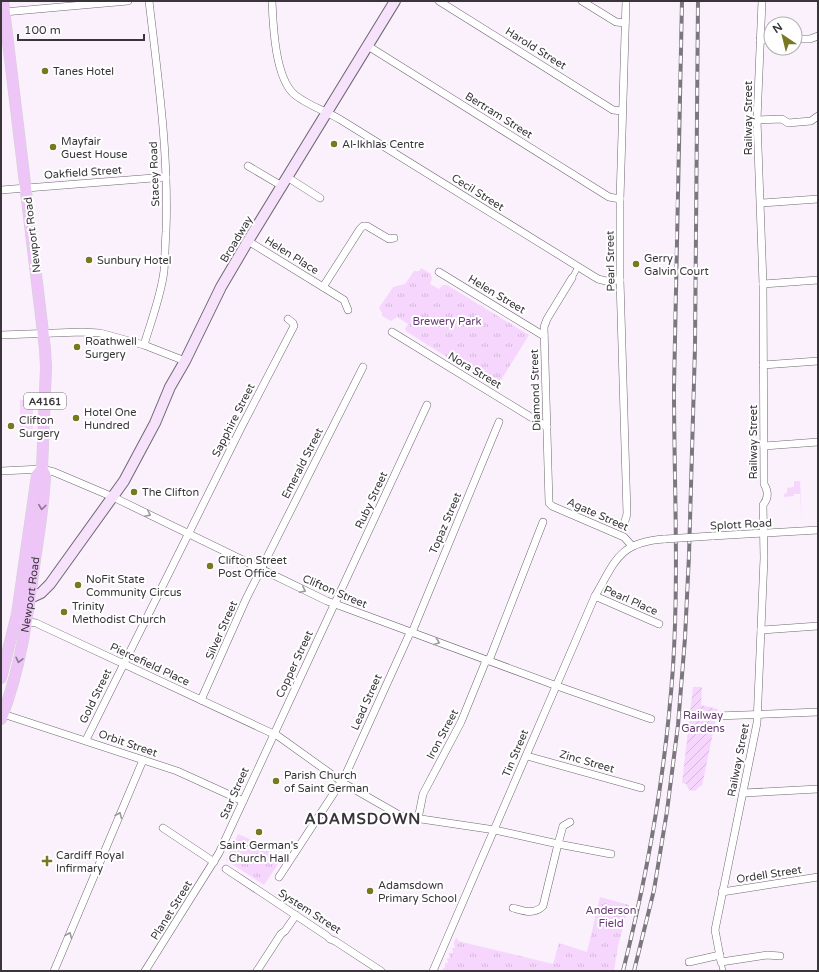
<svg xmlns="http://www.w3.org/2000/svg" width="819" height="972" font-family="'Varela Round',sans-serif">
	<style>
		.grass { fill: #f7d6fe }
		.park { fill: url(#park-tufts) }
		.garden { fill: url(#garden-furrows) }
		.lines { fill: none; stroke-linecap: round; stroke-linejoin: round }
		.pedestrian-casing { stroke: #6f6771; stroke-width: 6 }
		.minor-casing { stroke: #6f6771; stroke-width: 8 }
		.secondary-casing { stroke: #6f6771; stroke-width: 12 }
		.primary-casing { stroke: #d3d3d4; stroke-width: 12 }
		.pedestrian { stroke: #fff; stroke-width: 5 }
		.minor { stroke: #fff; stroke-width: 7 }
		.secondary { stroke: #f6e2fb; stroke-width: 10 }
		.primary { stroke: #eec5f7; stroke-width: 11 }
		.rail-casing { stroke: #7c777e; stroke-width: 4 }
		.rail { stroke: #fff; stroke-width: 2.5; stroke-dasharray: 8; stroke-linecap: butt }
		.minor-bridge-casing { stroke: #6f6771; stroke-width: 8; stroke-linecap: butt }
		.minor-bridge { stroke: #fff; stroke-width: 7 }
		.oneway { stroke: #8a768f }
		.oneway2 { stroke: #9c9a9c }
		.poi-dot { fill: #77781f; stroke: #fff; stroke-width: 1.5 }
		.labels { text-anchor: middle; stroke-width: 4; stroke-linejoin: round; paint-order: stroke }
		.shield { fill: #fff; stroke: #747275; stroke-width: 1 }
		.shield-label { font-size: 10px; font-weight: bold; fill: #39353a }
		.street-label { font-size: 11px; fill: #39353a; stroke: #fff }
		.poi-label { font-size: 11px; fill: #39353a; stroke: #fff; text-anchor: start }
		.park-label { font-size: 11px; fill: #673971; stroke: #fff }
		.district-label { font-size: 15px; font-weight: bold; letter-spacing: 1px; fill: #39353a; stroke: #fff }
	</style>
	<defs>
		<pattern id="park-tufts" width="24" height="20" patternUnits="userSpaceOnUse"><rect width="24" height="20" fill="#f7d6fe"/><path d="M3 7l-1-3M5 7V3M7 7l1-3M15 17l-1-3M17 17v-4M19 17l1-3" fill="none" stroke="#d4b8da"/></pattern>
		<pattern id="garden-furrows" width="10" height="10" patternUnits="userSpaceOnUse"><rect width="10" height="10" fill="#f7d6fe"/><path d="M-1 1l2-2M0 10L10 0M9 11l2-2" fill="none" stroke="#d4b8da"/></pattern>
	</defs>
	<rect width="100%" height="100%" fill="#faf1fc"/>
	<!-- grass -->
	<g class="grass">
		<rect x="20" y="400" width="13" height="34"/>
		<path d="M794,481H800L802,520L800,494H794V496L784,497V494L787,493V488L794,487Z"/>
	</g>
	<!-- park -->
	<g class="park">
		<path d="M421,268L431,274L432,279L430,284L439,289L443,285H447L529,335L496,388L458,364L461,358L454,353L450,359L407,332L405,329L408,324L397,317L391,321L382,316V313L379,308L393,287L405,284L414,271H419Z"/>
		<path d="M238,834L252,840L281,860L264,885L226,860Z"/>
		<path d="M600,897L629,905L618,946L614,971H443V968H445V963H448L447,958H450L449,953H453L452,948H455L454,943L456,938L458,939V941L553,964L559,943L587,952Z"/>
	</g>
	<!-- garden -->
	<path class="garden" d="M693,687H702L701,705L718,709L702,786H700L695,791L689,790L686,784L682,783Z"/>
	<g class="lines">
		<defs>
			<g id="pedestrian">
				<path d="M572,278L578,267"/>
				<path d="M721,962L723,971"/>
			</g>
			<g id="minor">
				<path d="M272,1C273,25 275,79 295,95C309,106 326,111 341,120L598,279L606,281L620,280"/>
				<path d="M439,1L613,110L622,111"/>
				<path d="M582,1L616,22L625,23"/>
				<path d="M762,1L757,120L763,284L764,484C769,492 768,499 763,505L764,558L757,723L715,930L721,962L767,955L780,956"/>
				<path d="M4,12L128,1"/>
				<path d="M795,39H810L818,36"/>
				<path d="M760,40H771"/>
				<path d="M368,46L609,197L620,199"/>
				<path d="M757,120L782,119L788,123L811,121L818,116"/>
				<path d="M248,166L282,186"/>
				<path d="M287,177L320,198"/>
				<path d="M1,190L166,177"/>
				<path d="M761,203L818,199"/>
				<path d="M248,241L323,287"/>
				<path d="M439,272L544,336"/>
				<path d="M572,278L547,319L544,327L549,503L552,506L624,537L632,546"/>
				<path d="M763,284L818,280"/>
				<path d="M348,310L344,300L323,287L360,229L363,226H367L389,239L394,238"/>
				<path d="M392,332L547,427"/>
				<path d="M1,335L82,332L100,333L144,345L185,361"/>
				<path d="M144,345C151,321 161,296 164,271C165,258 165,245 166,232C169,154 158,78 149,1"/>
				<path d="M763,365L818,361"/>
				<path d="M764,446L818,442"/>
				<path d="M1,471L42,469L54,472L113,497L327,601L557,686L651,719"/>
				<path d="M625,521L627,514L620,280V199L626,1"/>
				<path d="M712,536L818,530"/>
				<path d="M595,596L659,624"/>
				<path d="M22,621L36,623L278,736L345,784L401,816L495,830L558,844L543,906C534,915 524,911 513,908"/>
				<path d="M761,630L818,626"/>
				<path d="M201,700L246,599L363,367"/>
				<path d="M3,714L177,771L243,801"/>
				<path d="M717,716L818,712"/>
				<path d="M86,740L242,426L294,326L293,323L288,319"/>
				<path d="M527,756L641,788"/>
				<path d="M743,793L818,789"/>
				<path d="M418,819L423,794L461,722L485,663L490,658L543,522"/>
				<path d="M570,822L563,826L558,844L611,854"/>
				<path d="M163,828L214,862"/>
				<path d="M226,869L327,936L330,939L335,941L381,971"/>
				<path d="M279,877L345,776L409,635L413,630L499,422"/>
				<path d="M722,892L818,877"/>
				<path d="M689,962L720,955"/>
				<path d="M54,971L143,760"/>
				<path d="M145,971L219,853L333,607L336,601L427,405"/>
				<path d="M257,971L281,934L285,931L296,915"/>
				<path d="M433,971L595,596C616,560 619,542 665,539"/>
			</g>
			<path id="secondary" d="M25,603L30,598L41,593L50,584L124,481L155,423L170,387L185,361L221,287L248,241L395,1"/>
			<g id="primary">
				<path d="M1,678L17,614L37,475L42,469"/>
				<path id="s1" d="M1,719C21,669 28,613 35,560C39,532 44,504 45,475L42,469L46,367L45,349L3,1"/>
			</g>
		</defs>
		<!-- pedestrian casing -->
		<use href="#pedestrian" class="pedestrian-casing"/>
		<!-- minor casing -->
		<use href="#minor" class="minor-casing"/>
		<!-- secondary casing -->
		<use href="#secondary" class="secondary-casing"/>
		<!-- primary casing -->
		<use href="#primary" class="primary-casing"/>
		<!-- pedestrian -->
		<use href="#pedestrian" class="pedestrian"/>
		<!-- minor -->
		<use href="#minor" class="minor"/>
		<!-- secondary -->
		<use href="#secondary" class="secondary"/>
		<!-- primary -->
		<use href="#primary" class="primary"/>
		<defs>
			<g id="rail">
				<path d="M623,971C648,872 666,769 673,667C679,574 674,481 674,388C676,259 679,130 682,1"/>
				<path d="M634,971L654,890L667,811L678,725L685,638L689,555L695,347L698,1"/>
			</g>
		</defs>
		<!-- rail casing -->
		<use href="#rail" class="rail-casing"/>
		<!-- rail -->
		<use href="#rail" class="rail"/>
		<defs>
			<path id="minor-bridge" d="M665,539L712,536"/>
		</defs>
		<!-- minor-bridge casing -->
		<use href="#minor-bridge" class="minor-bridge-casing"/>
		<!-- minor-bridge -->
		<use href="#minor-bridge" class="minor-bridge"/>
	</g>
	<!-- one-way arrows -->
	<defs><path id="oneway-chevron" d="M-2-3.5L2.5 0L-2 3.5" fill="none" stroke-width="1.6" stroke-linecap="round" stroke-linejoin="round"/></defs>
	<g class="oneway">
		<use href="#oneway-chevron" transform="translate(42 507) rotate(97)"/>
		<use href="#oneway-chevron" transform="translate(19 660) rotate(103)"/>
	</g>
	<g class="oneway2">
		<use href="#oneway-chevron" transform="translate(148 514) rotate(26)"/>
		<use href="#oneway-chevron" transform="translate(303 590) rotate(26)"/>
		<use href="#oneway-chevron" transform="translate(437 642) rotate(20)"/>
		<use href="#oneway-chevron" transform="translate(119 815) rotate(-67)"/>
		<use href="#oneway-chevron" transform="translate(69 935) rotate(-67)"/>
	</g>
	<!-- markers -->
	<g class="poi-dot">
		<circle cx="45" cy="71" r="4"/>
		<circle cx="334" cy="144" r="4"/>
		<circle cx="53" cy="147" r="4"/>
		<circle cx="89" cy="260" r="4"/>
		<circle cx="636" cy="264" r="4"/>
		<circle cx="77" cy="347" r="4"/>
		<circle cx="76" cy="418" r="4"/>
		<circle cx="11" cy="426" r="4"/>
		<circle cx="134" cy="492" r="4"/>
		<circle cx="210" cy="566" r="4"/>
		<circle cx="78" cy="585" r="4"/>
		<circle cx="64" cy="612" r="4"/>
		<circle cx="276" cy="781" r="4"/>
		<circle cx="259" cy="832" r="4"/>
		<path d="M45 855h4v4h4v4h-4v4h-4v-4h-4v-4h4z"/>
		<circle cx="370" cy="891" r="4"/>
	</g>
	<g class="labels">
		<!-- shield labels -->
		<rect class="shield" x="24" y="393" width="42" height="16" rx="3"/>
		<g class="shield-label">
			<text x="45" y="405">A4161</text>
		</g>
		<!-- street labels -->
		<g class="street-label">
			<text transform="translate(536 48) rotate(32)" y="4">Harold Street</text>
			<text transform="translate(499 115) rotate(32)" y="4">Bertram Street</text>
			<text transform="translate(748 118) rotate(-90)" y="4">Railway Street</text>
			<text transform="translate(83 172) rotate(-4)" y="4">Oakfield Street</text>
			<text transform="translate(154 174) rotate(-92)" y="4">Stacey Road</text>
			<text transform="translate(478 192) rotate(32)" y="4">Cecil Street</text>
			<text transform="translate(32 235) rotate(-97)" y="4">Newport Road</text>
			<text transform="translate(236 239) rotate(-59)" y="4">Broadway</text>
			<text transform="translate(292 255) rotate(32)" y="4">Helen Place</text>
			<text transform="translate(610 261) rotate(-91)" y="4">Pearl Street</text>
			<text transform="translate(497 294) rotate(31)" y="4">Helen Street</text>
			<text transform="translate(475 370) rotate(31)" y="4">Nora Street</text>
			<text transform="translate(535 390) rotate(-92)" y="4">Diamond Street</text>
			<text transform="translate(233 420) rotate(-63)" y="4">Sapphire Street</text>
			<text transform="translate(753 442) rotate(-90)" y="4">Railway Street</text>
			<text transform="translate(302 463) rotate(-63)" y="4">Emerald Street</text>
			<text transform="translate(371 500) rotate(-65)" y="4">Ruby Street</text>
			<text transform="translate(598 514) rotate(24)" y="4">Agate Street</text>
			<text transform="translate(445 523) rotate(-67)" y="4">Topaz Street</text>
			<text transform="translate(741 524) rotate(-3)" y="4">Splott Road</text>
			<text transform="translate(335 591) rotate(23)" y="4">Clifton Street</text>
			<text dy="4" stroke="none"><textPath href="#s1" startOffset="128">Newport Road</textPath></text>
			<text transform="translate(631 600) rotate(24)" y="4">Pearl Place</text>
			<text transform="translate(221 630) rotate(-66)" y="4">Silver Street</text>
			<text transform="translate(150 664) rotate(25)" y="4">Piercefield Place</text>
			<text transform="translate(294 664) rotate(-65)" y="4">Copper Street</text>
			<text transform="translate(95 696) rotate(-64)" y="4">Gold Street</text>
			<text transform="translate(366 702) rotate(-66)" y="4">Lead Street</text>
			<text transform="translate(442 734) rotate(-62)" y="4">Iron Street</text>
			<text transform="translate(128 743) rotate(19)" y="4">Orbit Street</text>
			<text transform="translate(515 753) rotate(-67)" y="4">Tin Street</text>
			<text transform="translate(738 760) rotate(-79)" y="4">Railway Street</text>
			<text transform="translate(587 761) rotate(16)" y="4">Zinc Street</text>
			<text transform="translate(234 793) rotate(-66)" y="4">Star Street</text>
			<text transform="translate(769 874) rotate(-9)" y="4">Ordell Street</text>
			<text transform="translate(171 910) rotate(-58)" y="4">Planet Street</text>
			<text transform="translate(310 911) rotate(33)" y="4">System Street</text>
		</g>
		<!-- poi labels -->
		<g class="poi-label">
			<text x="53" y="75">Tanes Hotel</text>
			<text x="61" y="145">Mayfair<tspan x="61" dy="13">Guest House</tspan></text>
			<text x="342" y="148">Al-Ikhlas Centre</text>
			<text x="644" y="262">Gerry<tspan x="644" dy="13">Galvin Court</tspan></text>
			<text x="97" y="264">Sunbury Hotel</text>
			<text x="85" y="345">Roathwell<tspan x="85" dy="13">Surgery</tspan></text>
			<text x="84" y="416">Hotel One<tspan x="84" dy="13">Hundred</tspan></text>
			<text x="19" y="424">Clifton<tspan x="19" dy="13">Surgery</tspan></text>
			<text x="142" y="496">The Clifton</text>
			<text x="218" y="564">Clifton Street<tspan x="218" dy="13">Post Office</tspan></text>
			<text x="86" y="583">NoFit State<tspan x="86" dy="13">Community Circus</tspan></text>
			<text x="72" y="610">Trinity<tspan x="72" dy="13">Methodist Church</tspan></text>
			<text x="284" y="779">Parish Church<tspan x="284" dy="13">of Saint German</tspan></text>
			<text x="259" y="849" text-anchor="middle">Saint German's<tspan x="259" dy="13">Church Hall</tspan></text>
			<text x="56" y="859">Cardiff Royal<tspan x="56" dy="13">Infirmary</tspan></text>
			<text x="378" y="889">Adamsdown<tspan x="378" dy="13">Primary School</tspan></text>
		</g>
		<!-- park labels -->
		<g class="park-label">
			<text x="447" y="325">Brewery Park</text>
			<text x="703" y="719">Railway<tspan x="703" dy="13">Gardens</tspan></text>
			<text x="611" y="914">Anderson<tspan x="611" dy="13">Field</tspan></text>
		</g>
		<!-- district labels -->
		<g class="district-label">
			<text x="363" y="824">ADAMSDOWN</text>
		</g>
	</g>
	<!-- border -->
	<rect width="819" height="972" fill="none" stroke="#39353a" stroke-width="4"/>
	<!-- north arrow -->
	<g transform="translate(783 36) rotate(325)"><circle r="19" fill="#ffffff" stroke="#b0aeb0"/>
	<path d="M0-3L7 15L0 10L-7 15Z" fill="#77781f"/>
	<text y="-6" font-size="11" font-weight="bold" text-anchor="middle" fill="#39353a">N</text>
	</g>
	<!-- scale -->
	<path d="M18 34v6h126v-6" fill="none" stroke="#39353a" stroke-width="2"/>
	<text x="24" y="34" font-size="12" fill="#39353a" stroke="#ffffff" stroke-width="3" paint-order="stroke">100 m</text>
</svg>
